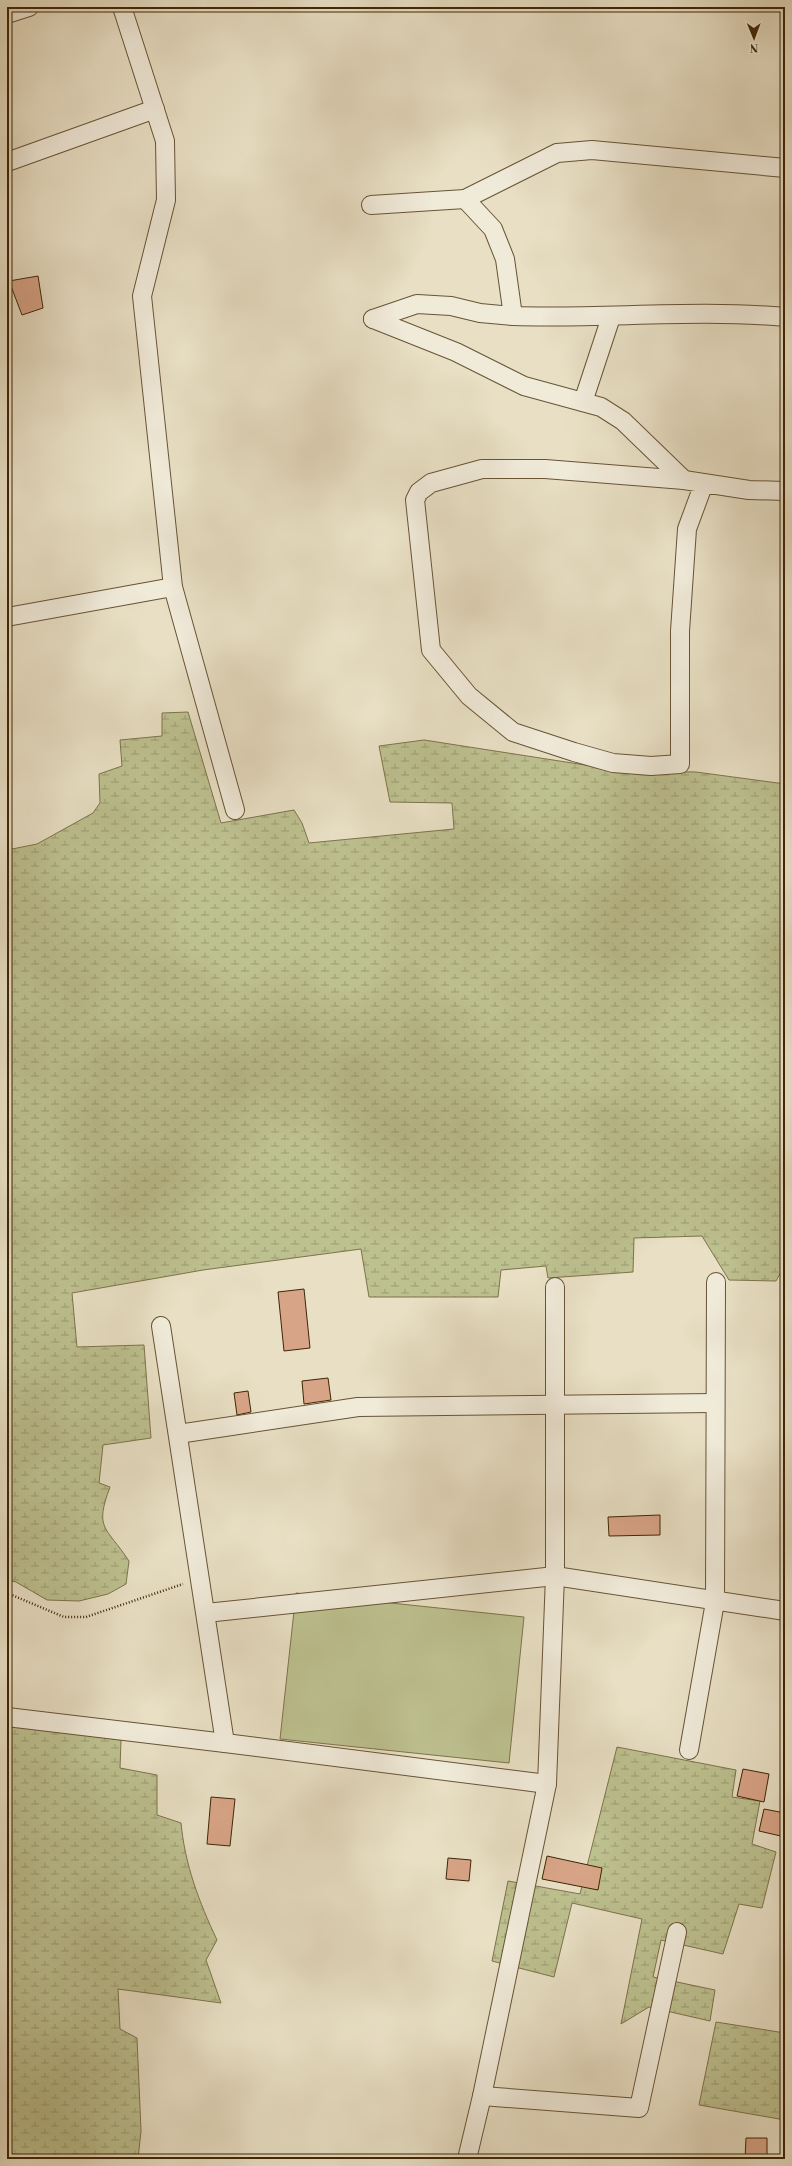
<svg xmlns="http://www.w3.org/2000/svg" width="792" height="2166" font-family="'Libre Bodoni',serif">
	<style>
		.wetland { fill: url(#wetland-marsh); stroke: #7e734a }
		.garden { fill: #bdc08f; stroke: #7e734a }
		.building { fill: #d8a487; stroke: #3e2605 }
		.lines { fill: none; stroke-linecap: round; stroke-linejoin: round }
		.street-casing { stroke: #685435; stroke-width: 20 }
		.path { stroke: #3e2605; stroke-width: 2.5; stroke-dasharray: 1 2; stroke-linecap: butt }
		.street { stroke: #f0ead9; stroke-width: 18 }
	</style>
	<defs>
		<pattern id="wetland-marsh" width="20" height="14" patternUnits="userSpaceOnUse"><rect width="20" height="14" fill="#bdc08f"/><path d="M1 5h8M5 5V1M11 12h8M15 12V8" fill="none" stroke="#9b9c73"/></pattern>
	</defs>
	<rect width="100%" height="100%" fill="#e8dfc4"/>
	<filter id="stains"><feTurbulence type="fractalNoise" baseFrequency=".005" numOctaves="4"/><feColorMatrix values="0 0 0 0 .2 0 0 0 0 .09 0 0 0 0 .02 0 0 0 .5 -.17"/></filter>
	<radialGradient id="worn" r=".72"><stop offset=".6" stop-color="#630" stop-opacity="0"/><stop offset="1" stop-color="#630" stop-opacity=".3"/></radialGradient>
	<!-- wetland -->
	<g class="wetland">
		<path d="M188,712L221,823L294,810L302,823L309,843L454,829L452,803L390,802L379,746L424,740L624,771L696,772L785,784V1265L776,1281L729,1280L702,1236L634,1238L633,1272L548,1278L546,1266L501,1270L498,1297H369L361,1249L203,1270L72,1293L77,1347L144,1345L151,1438L103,1445L99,1483L110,1487C94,1530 106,1526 129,1561L126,1584L108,1594L79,1601L47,1600L16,1582L7,1580V850L37,844L93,813L100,803L99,774L122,766L120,740L162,736V713Z"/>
		<path d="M7,1724L121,1740L120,1768L157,1775V1815L181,1823C185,1865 199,1902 217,1940L206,1960L221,2003L118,1989L120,2029L137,2038L141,2131L138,2159H7Z"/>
		<path d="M617,1747L736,1770L732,1797L760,1801L752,1844L776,1852L762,1908L739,1904L723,1954L661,1940L653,1977L715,1990L710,2021L649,2007L621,2024L642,1919L572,1903L554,1977L492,1961L508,1881L580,1894Z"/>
		<path d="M716,2022L785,2033V2120L699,2105Z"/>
	</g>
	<!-- garden -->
	<path class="garden" d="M296,1593L524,1617L509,1763L280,1739Z"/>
	<!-- building -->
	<g class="building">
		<path d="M38,276L43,308L22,315L9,281Z"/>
		<path d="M304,1289L310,1348L284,1351L278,1292Z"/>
		<path d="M328,1378L331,1400L304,1404L302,1381Z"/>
		<path d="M248,1391L251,1412L237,1415L234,1393Z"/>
		<path d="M660,1515V1535L609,1536L608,1517Z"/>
		<path d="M743,1769L769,1774L764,1802L737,1796Z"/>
		<path d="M211,1797L235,1799L230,1846L207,1844Z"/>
		<path d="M764,1809L785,1813V1837L759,1831Z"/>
		<path d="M547,1856L602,1868L598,1890L542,1879Z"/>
		<path d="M448,1858L471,1860L469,1881L446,1879Z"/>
		<path d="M746,2138H767V2159H745Z"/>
	</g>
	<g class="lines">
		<defs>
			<g id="street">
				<path d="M122,7L165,141L166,200L142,296L173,587L235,810"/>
				<path d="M7,14L29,7"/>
				<path d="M7,162L155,109"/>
				<path d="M371,205L465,199L557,153L592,150L785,168"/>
				<path d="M513,316C604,319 695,309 785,317"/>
				<path d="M373,319L456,352L524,386L601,407L623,421L684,480"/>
				<path d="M373,319L417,304L451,306L480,313L513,316L505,259L493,229L465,199"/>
				<path d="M583,402L611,317"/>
				<path d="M704,483L687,529L680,631V764L651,766L613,763L574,752L513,732L469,696L431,650L415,500L419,492L431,483L482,469H545L684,480L749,490L785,491"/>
				<path d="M7,617L173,587"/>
				<path d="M161,1326L225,1743"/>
				<path d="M178,1434L358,1407L714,1403"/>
				<path d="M206,1613L555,1576L785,1611"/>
				<path d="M7,1717L225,1743L547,1784"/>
				<path d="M689,1750L715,1602L716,1282"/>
				<path d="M482,2096L639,2108L677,1932"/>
				<path d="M467,2159L482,2096L547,1784L555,1576V1287"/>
			</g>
		</defs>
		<!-- street casing -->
		<use href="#street" class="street-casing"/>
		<!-- path -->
		<path class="path" d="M7,1593L64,1617H86L183,1584"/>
		<!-- street -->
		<use href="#street" class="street"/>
	</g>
	<!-- margin -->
	<rect width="792" height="2166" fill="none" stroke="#e8dfc4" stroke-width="24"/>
	<rect x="8" y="8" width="776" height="2150" fill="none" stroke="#3e2605" stroke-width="2"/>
	<rect x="12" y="12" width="768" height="2142" fill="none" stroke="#3e2605"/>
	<!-- north arrow -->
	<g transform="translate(754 38) rotate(179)" stroke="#f0ead9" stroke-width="3" paint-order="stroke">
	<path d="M0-3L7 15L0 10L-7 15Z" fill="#3e2605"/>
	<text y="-6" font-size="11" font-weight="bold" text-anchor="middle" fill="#3e2605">N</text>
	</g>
	<rect width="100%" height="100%" filter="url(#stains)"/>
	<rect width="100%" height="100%" fill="url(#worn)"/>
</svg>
